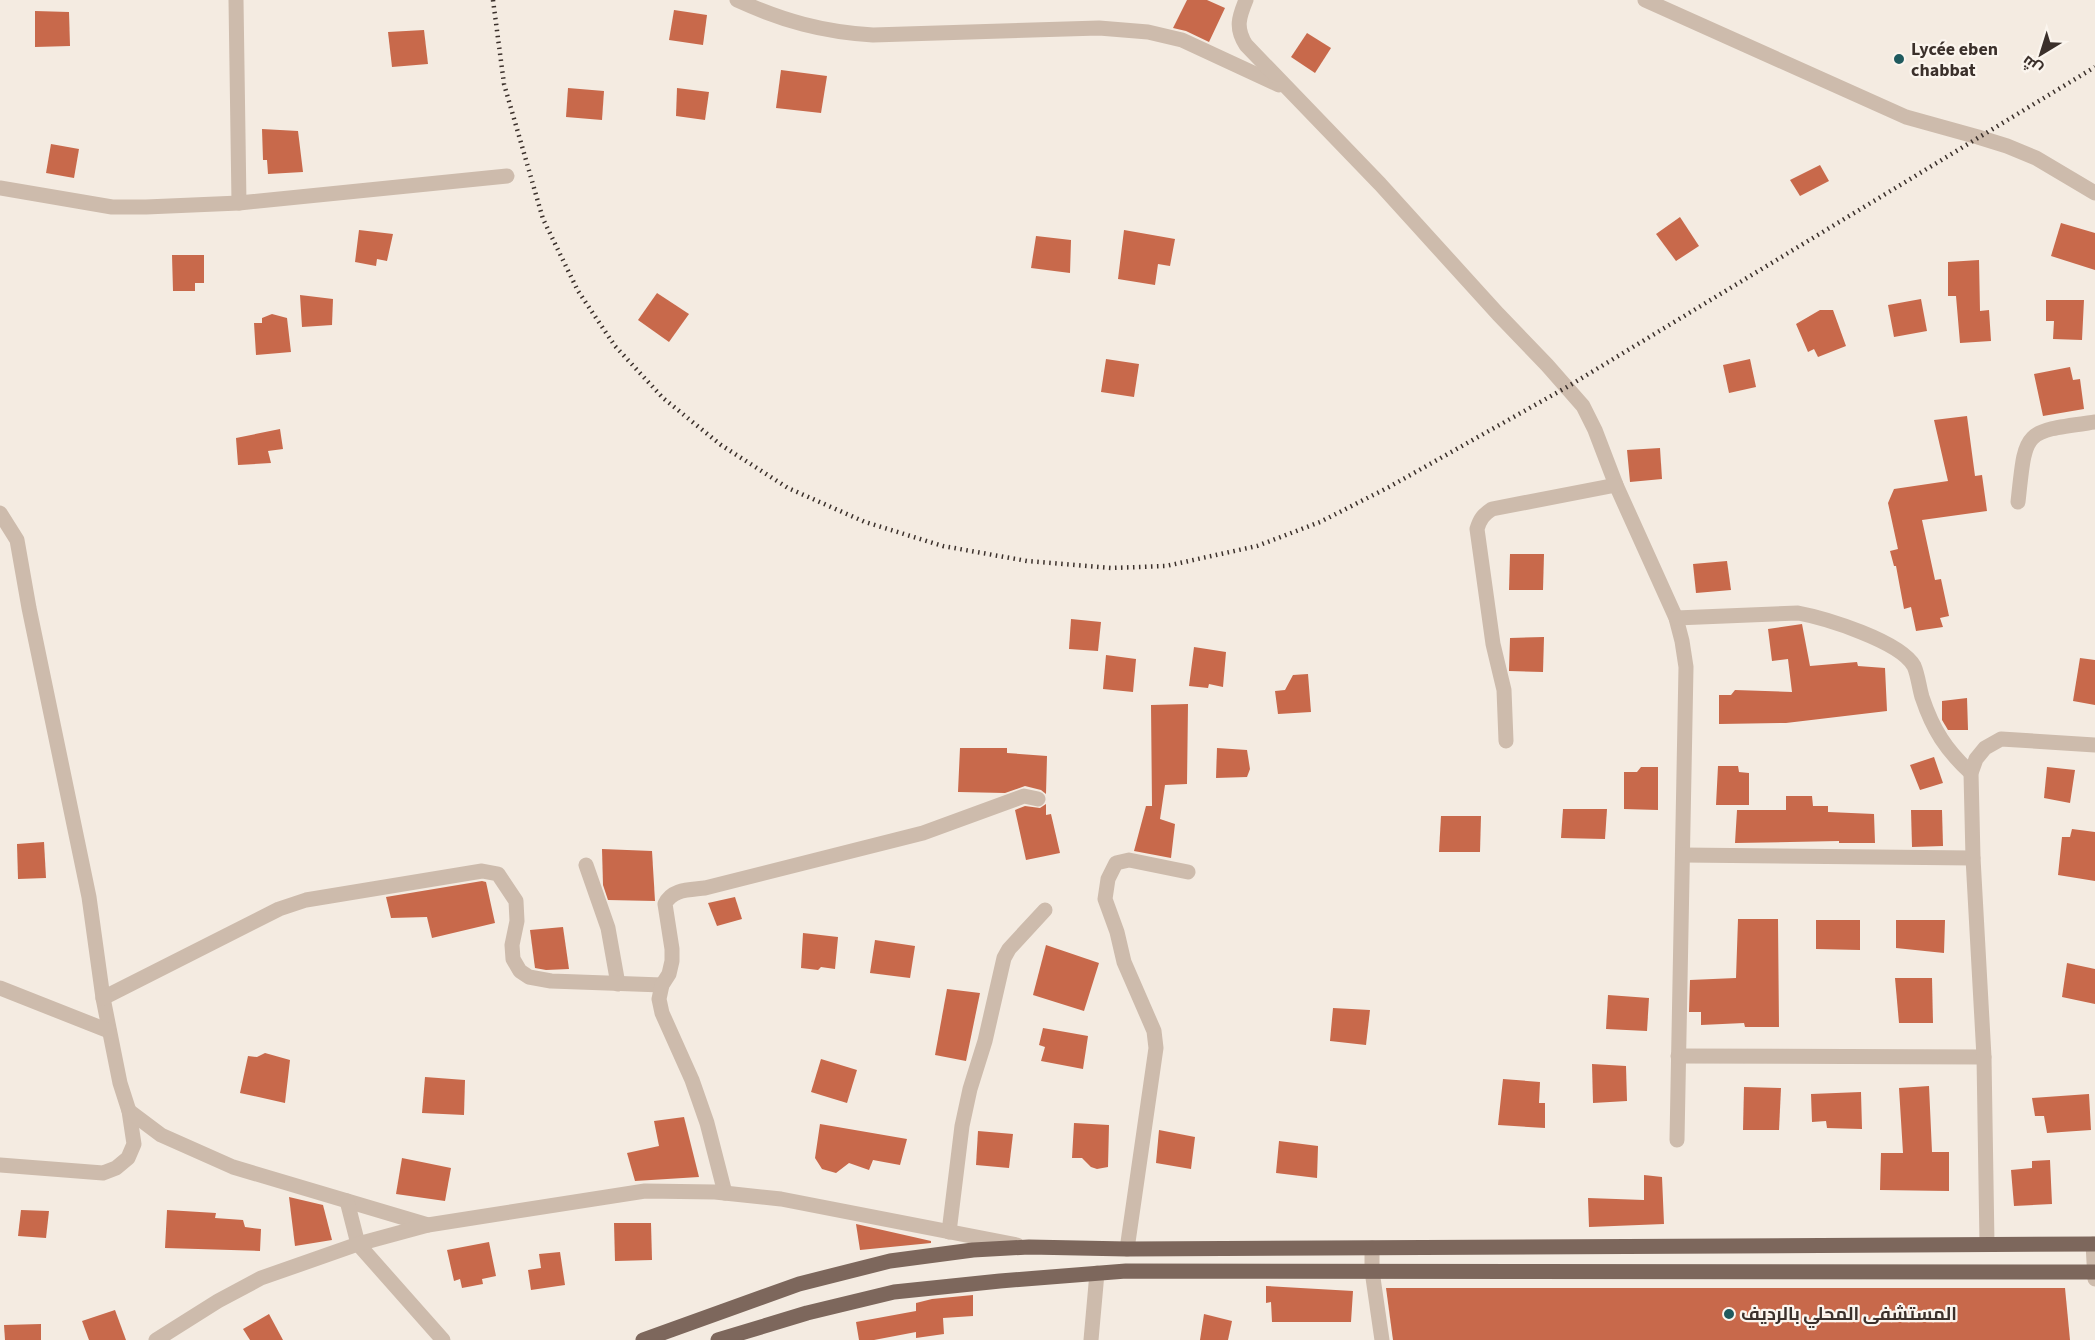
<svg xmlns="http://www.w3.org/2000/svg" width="2095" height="1340" font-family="'Source Sans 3',Cairo,sans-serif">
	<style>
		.building { fill: #c8694b }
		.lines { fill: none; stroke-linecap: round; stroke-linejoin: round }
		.minor { stroke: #cdbbac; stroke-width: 15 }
		.major { stroke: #7d675c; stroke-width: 15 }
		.rail { stroke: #3b302b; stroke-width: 4.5; stroke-dasharray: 1.5 4.5; stroke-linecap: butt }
		.poi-dot { fill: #1f5a5e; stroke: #fbf5ee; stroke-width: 2 }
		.labels { text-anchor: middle; stroke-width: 4.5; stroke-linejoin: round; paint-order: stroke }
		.poi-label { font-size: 18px; font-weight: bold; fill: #3b302b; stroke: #fbf5ee; text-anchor: start }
	</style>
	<rect width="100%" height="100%" fill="#f4ebe1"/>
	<!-- building -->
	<g class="building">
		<path d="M1187,0H1207L1225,8L1209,42L1186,31L1173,28Z"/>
		<path d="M674,10L707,15L703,45L669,40Z"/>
		<path d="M35,11L69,12L70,46L35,47Z"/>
		<path d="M424,30L428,64L392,67L388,32Z"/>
		<path d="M1307,33L1331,48L1315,73L1291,57Z"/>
		<path d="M781,70L827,76L821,113L776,108Z"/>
		<path d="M568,88L604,91L602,120L566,117Z"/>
		<path d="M677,88L709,92L705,120L676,116Z"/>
		<path d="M262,129L298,131L303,172L268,174L267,160H263Z"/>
		<path d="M51,144L79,149L74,178L46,173Z"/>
		<path d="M1820,165L1829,181L1800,196L1790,180Z"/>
		<path d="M1680,217L1699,246L1676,261L1656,234Z"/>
		<path d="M2061,223L2095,233V270L2051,256Z"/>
		<path d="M359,230L393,234L387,261L377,259L376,266L355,262Z"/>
		<path d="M1124,230L1175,239L1170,266L1158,264L1155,285L1118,279Z"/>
		<path d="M1036,236L1071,240L1070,273L1031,268Z"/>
		<path d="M172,255H204V283H195V291H173Z"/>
		<path d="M1979,260L1980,311L1989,310L1991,341L1960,343L1956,296H1948V262Z"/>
		<path d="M657,293L689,314L669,342L638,320Z"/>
		<path d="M300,295L333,299L332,325L302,327Z"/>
		<path d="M1921,299L1927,331L1894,337L1888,305Z"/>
		<path d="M2046,300H2084L2082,340L2053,339L2054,321H2046Z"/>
		<path d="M1820,310H1833L1846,346L1818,357L1814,349L1808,352L1796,324Z"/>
		<path d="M272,314L287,318L291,352L256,355L254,323H262V318Z"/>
		<path d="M1106,359L1139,364L1134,397L1101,392Z"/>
		<path d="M1750,359L1756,387L1729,393L1723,365Z"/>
		<path d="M2070,367L2073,380L2080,379L2084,409L2043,416L2034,374Z"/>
		<path d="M1967,416L1975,476L1982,475L1987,511L1922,520L1935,580L1941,579L1949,616L1940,618L1943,627L1916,631L1911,607L1904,609L1896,566H1894L1890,551L1898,549L1888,503L1894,489L1948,481L1934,420Z"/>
		<path d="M280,429L283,449L268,451L271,463L238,465L236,438Z"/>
		<path d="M1660,448L1662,479L1630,482L1627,450Z"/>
		<path d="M1510,554H1544L1543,590H1509Z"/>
		<path d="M1727,561L1731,590L1696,593L1693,564Z"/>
		<path d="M1071,619L1101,622L1098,651L1069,649Z"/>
		<path d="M1802,624L1810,666L1857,662L1858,666L1885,668L1887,711L1786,723L1719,724V695H1731L1735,690L1792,692L1788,659L1772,661L1768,629Z"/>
		<path d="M1544,637L1543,672L1509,671L1510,638Z"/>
		<path d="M1194,647L1226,652L1223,687L1209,684L1208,688L1189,686Z"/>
		<path d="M1106,655L1136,659L1133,692L1103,689Z"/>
		<path d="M2080,658L2095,660V705L2073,701Z"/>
		<path d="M1308,674L1311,712L1278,714L1275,691L1285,690L1293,675Z"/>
		<path d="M1967,698L1968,730H1948L1942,720V701Z"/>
		<path d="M1188,704L1187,784L1165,785L1160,819L1175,824L1171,858L1134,851L1146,806H1152L1151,705Z"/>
		<path d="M960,748H1007V753L1047,756L1046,794L1041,790L1025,786L1005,793L958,792Z"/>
		<path d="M1217,748L1247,750L1250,769L1247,777L1216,778Z"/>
		<path d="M1934,757L1943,783L1920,790L1910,765Z"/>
		<path d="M1718,766H1738L1739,772L1749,773V805H1716Z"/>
		<path d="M1641,767H1658V810L1624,809V772H1637Z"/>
		<path d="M2047,767L2075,770L2070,803L2044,798Z"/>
		<path d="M1786,796H1812L1813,806H1828V812L1874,814L1875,843H1839V841L1735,843L1737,810H1786Z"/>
		<path d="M1046,804V815L1051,814L1060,853L1026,860L1015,810L1025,806L1040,808Z"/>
		<path d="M1563,809H1607L1605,839L1561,838Z"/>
		<path d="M1911,810H1942L1943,846L1912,847Z"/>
		<path d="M1441,816H1481L1480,852H1439Z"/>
		<path d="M2072,829L2095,832V881L2058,875L2062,837H2070Z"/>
		<path d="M44,842L46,878L18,879L17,844Z"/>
		<path d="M602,849L652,851L655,901L608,900L603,885Z"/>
		<path d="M482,881L486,882L495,923L432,938L427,917L391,918L386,897Z"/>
		<path d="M735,897L742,919L717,926L708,903Z"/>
		<path d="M1738,919H1778L1779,1027H1745L1744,1023L1701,1025V1012H1689L1690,980L1736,978Z"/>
		<path d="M1816,920H1860V950L1816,949Z"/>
		<path d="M1896,920H1945L1944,953L1896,948Z"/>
		<path d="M563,927L569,969L546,970L535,968L530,930Z"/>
		<path d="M803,933L838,937L835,969L821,967L818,970L801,968Z"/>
		<path d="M875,940L915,946L910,978L870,973Z"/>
		<path d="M1046,945L1099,963L1084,1011L1033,995Z"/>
		<path d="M2067,963L2095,969V1004L2062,997Z"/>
		<path d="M1895,978H1932L1933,1023H1899Z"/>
		<path d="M947,989L980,993L966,1061L935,1055Z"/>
		<path d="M1608,995L1649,998L1647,1031L1606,1029Z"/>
		<path d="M1333,1008L1370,1010L1366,1045L1330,1041Z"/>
		<path d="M1043,1028L1088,1036L1083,1069L1041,1061L1045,1047L1039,1045Z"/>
		<path d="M265,1053L290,1060L285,1103L240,1093L248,1056L257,1057Z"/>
		<path d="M821,1059L857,1070L847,1103L811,1092Z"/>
		<path d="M1592,1064L1626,1066L1627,1101L1593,1103Z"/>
		<path d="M425,1077L465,1080L464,1115L422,1113Z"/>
		<path d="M1503,1079L1540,1082L1539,1103H1545V1128L1498,1125Z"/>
		<path d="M1929,1086L1932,1152H1949V1191L1880,1190L1881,1153H1903L1899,1088Z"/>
		<path d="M1744,1087L1781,1088L1779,1130H1743Z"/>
		<path d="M1861,1092L1862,1129L1827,1128L1826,1121L1812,1122L1811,1094Z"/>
		<path d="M2089,1094L2091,1130L2047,1133L2044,1116H2035L2032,1098Z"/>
		<path d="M684,1117L699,1177L635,1181L627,1153L659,1146L654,1121Z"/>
		<path d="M1074,1123L1109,1125L1108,1167L1097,1169L1091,1167L1082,1158H1072Z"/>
		<path d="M820,1124L907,1139L900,1165L873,1160L869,1170L849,1163L836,1173L822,1169L815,1158Z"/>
		<path d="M1159,1130L1195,1137L1191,1169L1156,1163Z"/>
		<path d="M978,1131L1013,1134L1009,1168L976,1165Z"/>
		<path d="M1279,1141L1318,1146L1317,1178L1276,1173Z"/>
		<path d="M402,1158L451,1168L445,1201L396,1194Z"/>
		<path d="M2050,1160L2052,1204L2014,1206L2011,1170L2032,1168V1161Z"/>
		<path d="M1644,1175L1662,1177L1664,1224L1589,1227L1588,1198L1644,1200Z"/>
		<path d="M289,1197L323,1205L332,1240L295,1246Z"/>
		<path d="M21,1210L49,1211L46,1238L18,1236Z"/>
		<path d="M167,1210L216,1213L215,1218L243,1220L245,1227L261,1229L260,1251L165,1248Z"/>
		<path d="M614,1223H651L652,1260L615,1261Z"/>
		<path d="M856,1224L931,1241V1243L860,1250Z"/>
		<path d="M489,1242L496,1276L482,1279L483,1284L462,1288L460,1279L454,1281L447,1250Z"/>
		<path d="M560,1252L565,1285L531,1290L528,1270L541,1268L539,1254Z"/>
		<path d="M1266,1286L1353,1291L1351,1322H1272L1271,1302L1266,1303Z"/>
		<path d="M1386,1288H2065L2070,1340H1393Z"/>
		<path d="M973,1295V1316L943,1318L944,1334L916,1338V1332L874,1340H859L856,1322L916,1311V1303L932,1299Z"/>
		<path d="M115,1310L126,1340H89L82,1321Z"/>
		<path d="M269,1314L283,1340H250L243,1329Z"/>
		<path d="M1204,1314L1232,1321L1228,1340H1200Z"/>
		<path d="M41,1324V1340H5L4,1325Z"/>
	</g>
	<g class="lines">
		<!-- minor -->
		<g class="minor">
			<path d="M236,0L239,203"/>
			<path d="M737,0C783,21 823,32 873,35L1099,28L1148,32L1182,40L1279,85"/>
			<path d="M1246,0C1239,17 1235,28 1246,45L1380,184L1498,314L1547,365L1583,406L1595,430L1616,485L1676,618L1682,641L1686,667L1677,1140"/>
			<path d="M1645,0L1906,117L1978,137L2007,146L2036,158L2095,193"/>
			<path d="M0,188L112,207H146L239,203L507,176"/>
			<path d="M2018,502C2026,429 2022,432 2095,422"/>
			<path d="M0,513L17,540L29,608L89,897L103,998L120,1083L129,1111L134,1144L128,1158L116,1168L103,1173L0,1165"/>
			<path d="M1676,618L1798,613C1825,618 1900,641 1914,666C1918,675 1919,687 1922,697C1933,730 1946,750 1971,773"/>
			<path d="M1506,741L1504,690L1493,644L1477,529C1480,519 1483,515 1492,509L1616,485"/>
			<path d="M1683,855L1973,858"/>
			<path d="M586,865L608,928L618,984"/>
			<path d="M0,988L109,1031"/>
			<path d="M103,998L279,909L306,900L482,871L498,874L516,901L517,921L512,945L513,959L520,971L529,977L551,981L662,985"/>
			<path d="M1678,1056L1984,1057"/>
			<path d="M129,1111L161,1135L233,1167L428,1225"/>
			<path d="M725,1193L707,1123L692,1080L662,1013L659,999L662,985L669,974L672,961V949L665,904C672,889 689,890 705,888L923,833L1024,796L1038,799"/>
			<path d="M347,1201L358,1244L443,1340"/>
			<path d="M949,1232L962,1126L970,1089L985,1041L1004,958L1009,949L1045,910"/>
			<path d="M1987,1244L1984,1057L1973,858L1971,773L1976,759L1985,748L2001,739L2095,745"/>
			<path d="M2093,1244L2095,1279"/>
			<path d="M1372,1248V1271L1382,1340"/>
			<path d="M1127,1249L1156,1048L1154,1031L1124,962L1117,932L1105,899L1108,879L1116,863L1129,860L1188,872"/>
			<path d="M156,1340L218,1301L261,1278L358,1244L428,1225L645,1191L715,1192L781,1199L1017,1245"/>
			<path d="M1091,1340L1097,1273"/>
		</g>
		<!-- major -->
		<g class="major">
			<path d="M643,1340L799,1284L890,1261L973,1250L1029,1247L1127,1249L2095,1244"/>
			<path d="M718,1340L807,1313L894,1292L1000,1281L1126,1271L2095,1272"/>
		</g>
		<!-- rail -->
		<path class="rail" d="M493,0L504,84L543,219L578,291L615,346L663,398L721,445L788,488L865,522L943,546L1027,561L1111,568L1166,566L1257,546L1320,522L1389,487L1567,387L2095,67"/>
	</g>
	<!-- markers -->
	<g class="poi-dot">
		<circle cx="1899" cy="59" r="6"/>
		<circle cx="1729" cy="1314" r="6"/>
	</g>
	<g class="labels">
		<!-- poi labels -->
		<g class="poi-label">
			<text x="1911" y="55">Lycée eben<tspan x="1911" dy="21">chabbat</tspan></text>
			<text x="1741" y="1320">المستشفى المحلي بالرديف</text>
		</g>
	</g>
	<!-- north arrow -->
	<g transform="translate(2041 54) rotate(218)" stroke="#fbf5ee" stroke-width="4.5" paint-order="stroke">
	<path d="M0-4.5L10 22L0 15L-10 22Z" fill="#3b302b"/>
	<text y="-9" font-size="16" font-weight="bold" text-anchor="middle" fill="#3b302b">ش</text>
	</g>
</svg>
